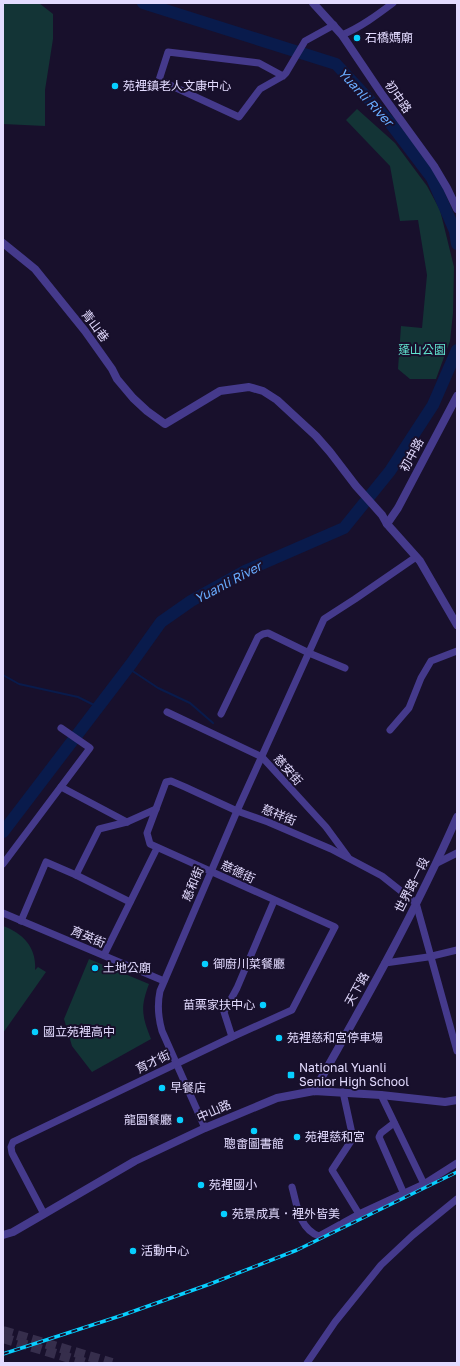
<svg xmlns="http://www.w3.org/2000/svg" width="460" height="1366" font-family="'Golos Text','Noto Sans TC',sans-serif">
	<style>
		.green { fill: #133436 }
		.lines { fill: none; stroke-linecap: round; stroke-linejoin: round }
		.stream { stroke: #091b4c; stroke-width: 2 }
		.river { stroke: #091b4c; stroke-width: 12 }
		.primary-tunnel { stroke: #362e4c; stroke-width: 10; stroke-dasharray: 10 5; stroke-linecap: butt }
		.minor { stroke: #453a8c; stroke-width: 7 }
		.tertiary { stroke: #453a8c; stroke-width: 8 }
		.rail-casing { stroke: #07cfff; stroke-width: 3.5 }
		.rail { stroke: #18102c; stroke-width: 2; stroke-dasharray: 6; stroke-linecap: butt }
		.poi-dot { fill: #07cfff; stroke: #18102c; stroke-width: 1.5 }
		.labels { text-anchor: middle; stroke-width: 4; stroke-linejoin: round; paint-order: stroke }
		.poi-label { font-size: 12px; fill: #e3dbff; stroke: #18102c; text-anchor: start }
		.street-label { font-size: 12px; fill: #e3dbff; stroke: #18102c }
		.park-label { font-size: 12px; fill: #61e5d0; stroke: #18102c }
		.water-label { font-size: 13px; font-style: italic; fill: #69acff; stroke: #18102c }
	</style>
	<rect width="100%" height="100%" fill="#18102c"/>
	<!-- green -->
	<g class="green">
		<path d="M3,3H39L53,14V39L45,90V126L3,124Z"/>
		<path d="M357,109L395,143L427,186L440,210L454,267L453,313L450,341L436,379H410L398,369L401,326L422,328L427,275L418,220L400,221L390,166L346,120Z"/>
		<path d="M3,926C23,933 37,948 35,970L38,967L46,972L3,1033Z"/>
		<path d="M89,959L149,984C140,1008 142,1016 151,1039L92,1072L72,1046L64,1019Z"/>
	</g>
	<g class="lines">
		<!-- stream -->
		<g class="stream">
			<path d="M128,668L158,688L190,703L213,723"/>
			<path d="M3,675L19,684L78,697L98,707"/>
		</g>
		<!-- river -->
		<g class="river">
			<path d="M143,3L336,64L388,120L432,178L455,231L457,244"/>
			<path d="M3,832L131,664L161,622L191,601L245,571L344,528L390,471L433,405L457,350"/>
		</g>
		<!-- primary-tunnel -->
		<g class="primary-tunnel">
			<path d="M3,1331L112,1363"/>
			<path d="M3,1338L86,1363"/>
		</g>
		<!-- minor -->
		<g class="minor">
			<path d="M342,35C361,27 377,15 393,3"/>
			<path d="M283,76L259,63L168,52L159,80L239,117L260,89L283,76L286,73L305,41L334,25"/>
			<path d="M167,712L262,757L326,827L348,857"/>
			<path d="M221,714L258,637L263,634L268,633L309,653L345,668"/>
			<path d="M390,730L409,708L421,678L431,661L457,651"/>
			<path d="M61,787L127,822"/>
			<path d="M437,863L457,853"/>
			<path d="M3,864L90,748L61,728"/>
			<path d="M76,875L99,829L127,822L156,809"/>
			<path d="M3,913L164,981"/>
			<path d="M21,921L46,862L76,875L130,902"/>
			<path d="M104,955L157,848"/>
			<path d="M385,963L428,957L457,950"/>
			<path d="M232,1037L224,1012L237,988L274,901"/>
			<path d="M343,1092L353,1138L332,1170L359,1214"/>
			<path d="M381,1095L424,1184L457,1163"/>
			<path d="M394,1123L381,1133L379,1137L404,1194"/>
			<path d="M205,1128L162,1031C158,1017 157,1005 160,991L237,811L324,619L355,599L416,557"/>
			<path d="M292,1187C297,1205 299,1229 319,1236L359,1214L424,1184"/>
			<path d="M44,1214L12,1153L11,1147L13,1142L232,1037L292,1010L335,927L150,844L147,833L166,782L171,781L185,787L237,811L268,822L331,849L382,876L416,903L457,1051"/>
			<path d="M307,1363L335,1322L381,1265L413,1235L457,1199"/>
		</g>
		<!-- tertiary -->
		<g class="tertiary">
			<path d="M313,3L342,35L381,93L434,166L447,188L457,209"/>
			<path d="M3,243L35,269L85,331L112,369L117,379L133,398L147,411L165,424L220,391L249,387L263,391L277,400L316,436L330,452L356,486L382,515L387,524L420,561L457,625"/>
			<path d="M387,524L398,508L457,396"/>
			<path d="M314,1091C365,1001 416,911 457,817"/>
			<path d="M3,1235L13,1232L44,1214L135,1161L205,1128L277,1098L314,1091L381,1095L445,1102L457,1100"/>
		</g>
		<defs>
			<path id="rail" d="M3,1354L123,1315L210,1284L297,1250L457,1172"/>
		</defs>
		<!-- rail casing -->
		<use href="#rail" class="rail-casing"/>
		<!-- rail -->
		<use href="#rail" class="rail"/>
	</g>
	<!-- markers -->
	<g class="poi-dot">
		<circle cx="357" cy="38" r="4"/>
		<circle cx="115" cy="86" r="4"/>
		<circle cx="205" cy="964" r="4"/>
		<circle cx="95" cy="968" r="4"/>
		<circle cx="263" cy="1005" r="4"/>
		<circle cx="35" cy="1032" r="4"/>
		<circle cx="279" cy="1038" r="4"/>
		<rect x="287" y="1071" width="8" height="8" rx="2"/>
		<circle cx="162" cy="1088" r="4"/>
		<circle cx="180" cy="1120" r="4"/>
		<circle cx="254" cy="1131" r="4"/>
		<circle cx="297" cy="1137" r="4"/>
		<circle cx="201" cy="1185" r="4"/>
		<circle cx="224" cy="1214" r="4"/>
		<circle cx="133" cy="1251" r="4"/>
	</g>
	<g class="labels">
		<!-- poi labels -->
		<g class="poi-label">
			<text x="365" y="42">石橋媽廟</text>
			<text x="123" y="90">苑裡鎮老人文康中心</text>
			<text x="213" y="968">御廚川菜餐廳</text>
			<text x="103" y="972">土地公廟</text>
			<text x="255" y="1009" text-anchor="end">苗栗家扶中心</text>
			<text x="43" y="1036">國立苑裡高中</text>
			<text x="287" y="1042">苑裡慈和宮停車場</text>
			<text x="299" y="1072">National Yuanli<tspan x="299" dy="14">Senior High School</tspan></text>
			<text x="170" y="1092">早餐店</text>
			<text x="172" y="1124" text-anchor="end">龍園餐廳</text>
			<text x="305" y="1141">苑裡慈和宮</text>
			<text x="254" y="1148" text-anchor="middle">聰畬圖書館</text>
			<text x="209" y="1189">苑裡國小</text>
			<text x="232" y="1218">苑景成真．裡外皆美</text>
			<text x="141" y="1255">活動中心</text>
		</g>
		<!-- street labels -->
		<g class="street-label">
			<text transform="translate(398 97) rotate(55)" y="4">初中路</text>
			<text transform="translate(95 326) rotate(53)" y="4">青山巷</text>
			<text transform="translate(412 455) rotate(-62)" y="4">初中路</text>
			<text transform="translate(288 770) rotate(48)" y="4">慈安街</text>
			<text transform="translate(279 815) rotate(22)" y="4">慈祥街</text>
			<text transform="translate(238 872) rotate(25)" y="4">慈德街</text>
			<text transform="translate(193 884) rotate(-67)" y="4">慈和街</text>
			<text transform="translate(412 885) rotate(-63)" y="4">世界路一段</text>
			<text transform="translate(88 937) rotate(23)" y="4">育英街</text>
			<text transform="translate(357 989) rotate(-61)" y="4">天下路</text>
			<text transform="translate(153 1062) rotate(-26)" y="4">育才街</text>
			<text transform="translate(214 1111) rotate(-24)" y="4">中山路</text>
		</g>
		<!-- park labels -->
		<g class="park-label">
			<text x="422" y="354">蓬山公園</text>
		</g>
		<!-- water labels -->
		<g class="water-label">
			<text transform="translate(366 97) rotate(47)" y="5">Yuanli River</text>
			<text transform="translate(228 582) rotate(-28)" y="5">Yuanli River</text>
		</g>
	</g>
	<!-- border -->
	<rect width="460" height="1366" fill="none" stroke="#e3dbff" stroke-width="8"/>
</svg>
